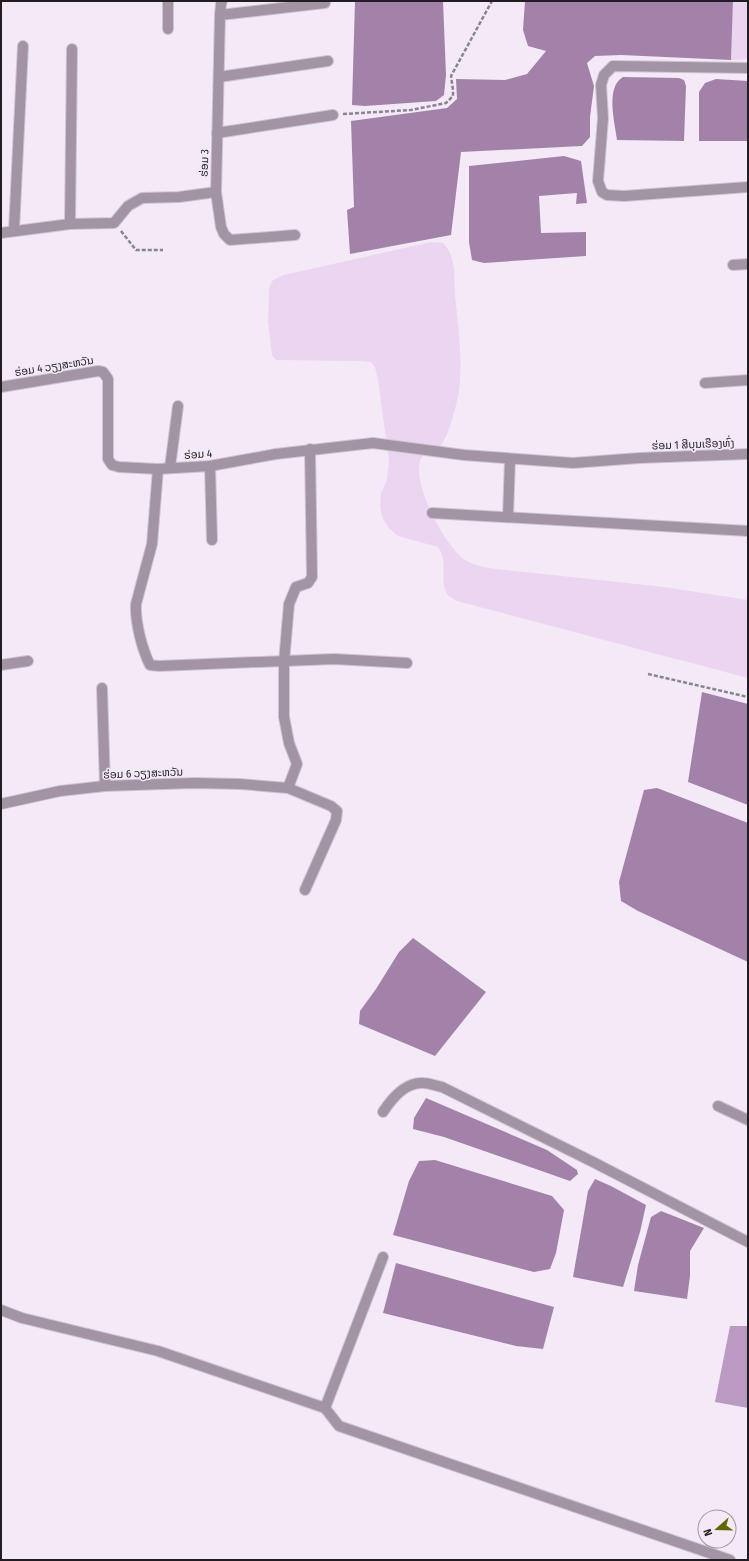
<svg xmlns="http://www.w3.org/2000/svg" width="749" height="1561" font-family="'Fira Sans Condensed','Noto Sans Lao',sans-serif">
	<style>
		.green { fill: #ecd5f1 }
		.forest { fill: #ba99c2 }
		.water { fill: #a382aa }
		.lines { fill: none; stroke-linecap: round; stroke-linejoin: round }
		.minor-casing { stroke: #cec4d1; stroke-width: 12 }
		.path { stroke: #8b838d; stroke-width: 2.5; stroke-dasharray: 4 2; stroke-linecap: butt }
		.minor { stroke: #a293a5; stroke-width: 10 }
		.labels { text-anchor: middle; stroke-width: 3; stroke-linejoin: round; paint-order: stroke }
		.street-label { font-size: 11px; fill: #211d22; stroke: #f4e9f7 }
	</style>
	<rect width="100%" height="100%" fill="#f4e9f7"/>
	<!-- green -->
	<g class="green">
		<path d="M733,1H748V59L731,60Z"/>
		<path d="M431,242L443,243C456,255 454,277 455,294C458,326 463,359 459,391C457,403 449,436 441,445C435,452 423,451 420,461C413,486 445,546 465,560C471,564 481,566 488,568L664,587L748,600V678L457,601C455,599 451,598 449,596C437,585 450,562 438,547L398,536L389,528L383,519L380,507L381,493L387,480L389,460L378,380L375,367L371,362L361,361L276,360L272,355L268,322L269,288L273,280L284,275Z"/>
	</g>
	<!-- forest -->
	<path class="forest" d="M730,1326H748V1408L715,1402Z"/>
	<!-- water -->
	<g class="water">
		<path d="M355,1H443L446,75L444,95L436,101L365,106L352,105Z"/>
		<path d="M525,1H733L731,60L621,55L595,56L587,63L594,86L590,117V137L582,146L461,152L451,235L350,254L347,210L354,207L351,121L447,108L457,99L456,79L505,80L527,74L546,51L528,46L523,30Z"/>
		<path d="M623,77L679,78L684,80L686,86L684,141L617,140C615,123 605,87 623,77Z"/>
		<path d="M716,79L748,81V141H699V92L705,83Z"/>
		<path d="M564,156L581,161L587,203L576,204L577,193L539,196L541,233L586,232V256L484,263L472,260L469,242V166Z"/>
		<path d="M702,692L748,704V805L688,782Z"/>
		<path d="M657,788L748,823V962L638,911L621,901L619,882L644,790Z"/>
		<path d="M413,938L486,992L435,1056L359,1024L360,1011L376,989L399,952Z"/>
		<path d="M426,1098L547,1150L577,1170L578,1174L570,1181L444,1137L413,1129L414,1118Z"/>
		<path d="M435,1160L552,1196L564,1210L556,1253L550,1269L534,1272L393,1235L409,1181L419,1161Z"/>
		<path d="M595,1179L611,1186L646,1205L640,1232L623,1287L573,1277L588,1191Z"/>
		<path d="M661,1211L704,1228L690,1251V1276L687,1299L634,1291L638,1265L651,1217Z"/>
		<path d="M396,1263L554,1307L543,1349L516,1346L383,1313Z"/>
	</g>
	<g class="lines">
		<defs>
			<g id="minor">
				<path d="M220,15L221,4L222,1"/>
				<path d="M168,29V1"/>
				<path d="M748,68L613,66L604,75L601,85L603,118L598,181L602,192L607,195L624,196L748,187"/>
				<path d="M219,77L328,61"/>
				<path d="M217,133L333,115"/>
				<path d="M70,224L72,49"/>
				<path d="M14,230L23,46"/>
				<path d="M1,233L70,224L114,223L128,206L142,198L179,197L216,192"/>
				<path d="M295,235L230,240L224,234L221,227L216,192L220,15L325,3"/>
				<path d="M733,265L748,264"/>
				<path d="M705,383L748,380"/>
				<path d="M1,387L98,371L103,372L108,379V459L112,465L119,467L158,469L210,466L276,454L373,443L464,455L573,463L639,458L748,454"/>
				<path d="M210,466L212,540"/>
				<path d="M170,467L178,406"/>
				<path d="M158,469L152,544L136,604C135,622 142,649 150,665L159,666L334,659L407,663"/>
				<path d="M432,513L748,531"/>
				<path d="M508,517L510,459"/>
				<path d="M1,665L28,661"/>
				<path d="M102,688L105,786"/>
				<path d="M288,788L297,764L289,743L284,717V662L289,604L296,587L308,583L312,577L310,449"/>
				<path d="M1,804L60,791L105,786L194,783L240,784L288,788L331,806L337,811L336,820L305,890"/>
				<path d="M718,1106L748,1120"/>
				<path d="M383,1112C392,1098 405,1082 423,1083C430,1083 436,1086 442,1087L593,1162L748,1242"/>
				<path d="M383,1257L325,1408L339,1426L730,1560"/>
				<path d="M1,1310L22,1318L158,1351L325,1408"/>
			</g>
		</defs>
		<!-- minor casing -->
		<use href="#minor" class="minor-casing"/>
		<!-- path -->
		<g class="path">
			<path d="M343,114L411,110L446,103L453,96V90L451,76L492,1"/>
			<path d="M121,231L136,250H163"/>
			<path d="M648,674L748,697"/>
		</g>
		<!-- minor -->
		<use href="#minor" class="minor"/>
	</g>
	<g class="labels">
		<!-- street labels -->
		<g class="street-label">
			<text transform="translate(204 163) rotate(-88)" y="4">ຮ່ອມ 3</text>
			<text transform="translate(54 366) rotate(-9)" y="4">ຮ່ອມ 4 ວຽງສະຫວັນ</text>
			<text transform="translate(693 444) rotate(-2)" y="4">ຮ່ອມ 1 ສີບຸນເຮືອງທົ່ງ</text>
			<text transform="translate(198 454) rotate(-4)" y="4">ຮ່ອມ 4</text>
			<text transform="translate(143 773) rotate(-2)" y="4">ຮ່ອມ 6 ວຽງສະຫວັນ</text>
		</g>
	</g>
	<!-- border -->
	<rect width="749" height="1561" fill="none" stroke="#211d22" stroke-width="4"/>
	<!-- north arrow -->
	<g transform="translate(717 1529) rotate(250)"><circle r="19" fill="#f4e9f7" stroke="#a097a2"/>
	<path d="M0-3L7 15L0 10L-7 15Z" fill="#666600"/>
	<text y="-6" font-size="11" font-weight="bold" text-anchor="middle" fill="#211d22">N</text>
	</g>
</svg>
